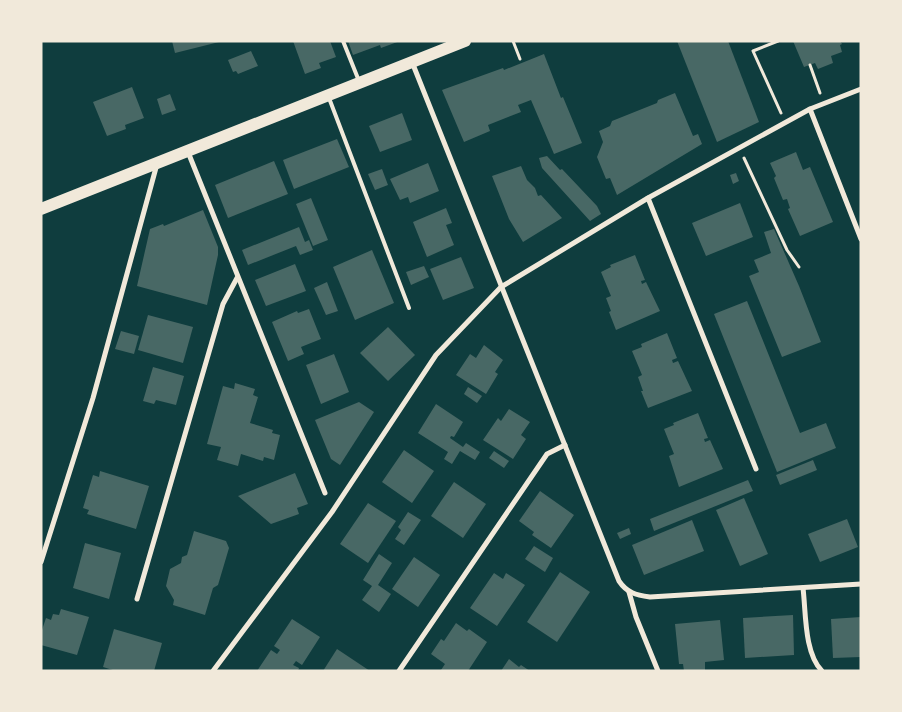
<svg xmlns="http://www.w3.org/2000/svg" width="902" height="712" font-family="'PT Sans Narrow',sans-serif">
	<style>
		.building { fill: #486865 }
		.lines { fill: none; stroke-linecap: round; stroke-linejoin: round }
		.path { stroke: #f1e9da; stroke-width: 3 }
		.service { stroke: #f1e9da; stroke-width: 4 }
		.minor { stroke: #f1e9da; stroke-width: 5 }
		.primary { stroke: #f1e9da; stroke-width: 12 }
	</style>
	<rect width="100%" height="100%" fill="#0f3d3e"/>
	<!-- building -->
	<g class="building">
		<path d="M172,41H218L219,42L175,53Z"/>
		<path d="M293,41H330L336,57L319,63L321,68L305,74Z"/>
		<path d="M348,41H400L381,48L380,45L353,55Z"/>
		<path d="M677,41H728L759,122L717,142Z"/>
		<path d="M793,41H840L842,44L840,45L842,52L831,56L833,63L818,69L815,63L804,67Z"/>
		<path d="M251,51L258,66L238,74L236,71L233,72L228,60Z"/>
		<path d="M544,54L561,98L563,97L582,143L554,154L531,100L518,105L521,112L488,125L490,131L464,142L442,90L503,68L504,70Z"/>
		<path d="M132,87L144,118L125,125L126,129L107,136L93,102Z"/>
		<path d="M675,93L693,136L698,134L702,144L617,195L610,178L606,179L597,157L603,142L599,131L610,126L612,121L657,103L658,100Z"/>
		<path d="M170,94L176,110L162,115L157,99Z"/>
		<path d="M402,113L412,140L380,152L369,126Z"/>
		<path d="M337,139L349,167L294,189L283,160Z"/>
		<path d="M796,152L803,170L810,167L833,222L800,236L788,209L790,208L787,199L783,200L774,178L776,176L770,163Z"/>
		<path d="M547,156L560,170L562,169L597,206L601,214L590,221L542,168L539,158Z"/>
		<path d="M274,161L288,194L228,218L215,185Z"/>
		<path d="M428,163L439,191L410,203L408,197L400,200L390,179Z"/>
		<path d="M521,166L527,180L535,188L538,196L541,195L562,218L523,242L509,219L492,176Z"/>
		<path d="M382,169L388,185L375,190L368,174Z"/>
		<path d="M736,173L739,181L733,184L730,175Z"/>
		<path d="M311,198L328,240L313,246L296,204Z"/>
		<path d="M740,203L753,237L706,256L692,223Z"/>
		<path d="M446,208L452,223L446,225L454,245L427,257L413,222Z"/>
		<path d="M203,210L218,247V255L207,305L137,286L150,229L163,224L164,226Z"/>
		<path d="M299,227L305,242L309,240L313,250L300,255L296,246L248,265L242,250Z"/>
		<path d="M774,229L799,286L821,342L782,357L749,276L759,272L754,260L771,253L764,232Z"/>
		<path d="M372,250L394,303L355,320L333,267Z"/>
		<path d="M635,255L645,280L641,281L642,284L646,282L660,311L616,330L609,312L611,311L606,298L611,296L601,272L611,267L610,265Z"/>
		<path d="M461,257L474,288L443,300L430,269Z"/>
		<path d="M295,264L306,291L266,306L255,280Z"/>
		<path d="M424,266L429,277L411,285L406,272Z"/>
		<path d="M327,282L338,311L326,315L314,288Z"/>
		<path d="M747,301L800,433L826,423L836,448L777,472L714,314Z"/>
		<path d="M309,309L321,339L301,347L304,354L288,361L272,322L297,311L298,313Z"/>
		<path d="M148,315L193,327L183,363L138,350Z"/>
		<path d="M388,327L415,355L388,381L360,353Z"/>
		<path d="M121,331L139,336L134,354L115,349Z"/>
		<path d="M667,333L677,358L672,360L673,363L678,361L692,391L648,408L641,391H643L638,377L642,375L632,351L642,347L641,344Z"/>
		<path d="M484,345L503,360L495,372L498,374L486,394L456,375L470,354L476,358Z"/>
		<path d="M334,354L349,392L321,404L306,365Z"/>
		<path d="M153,367L184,376L176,405L156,400L154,404L143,401Z"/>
		<path d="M235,383L255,389L253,395L258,397L250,423L273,430L272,433L280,435L274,460L264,457L263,461L241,454L238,466L217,460L221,447L207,444L223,386L234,389Z"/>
		<path d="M468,387L482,396L477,403L464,394Z"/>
		<path d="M359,402L374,412L340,465L331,459L315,420Z"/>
		<path d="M436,404L463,422L454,437L451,436L450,438L463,447L466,443L480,452L475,460L460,451L452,464L444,459L448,452L418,433Z"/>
		<path d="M509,409L530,422L521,435L526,439L513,459L483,440L498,418L501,421Z"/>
		<path d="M698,413L708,438L704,439L705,442L710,440L723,469L679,487L669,456L674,454L664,429L674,425L673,423Z"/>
		<path d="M404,450L434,471L412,503L382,482Z"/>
		<path d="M494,451L509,461L504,468L489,458Z"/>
		<path d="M813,460L817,470L780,485L776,475Z"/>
		<path d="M100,471L149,486L136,529L87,514L89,510L83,508L93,475L99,477Z"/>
		<path d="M295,473L308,504L297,508L299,514L271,524L238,496Z"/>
		<path d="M748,480L753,491L654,531L650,519Z"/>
		<path d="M454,482L486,504L463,538L431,516Z"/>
		<path d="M540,491L574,515L551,548L532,535L534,532L519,521Z"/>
		<path d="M744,498L768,554L740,566L716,510Z"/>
		<path d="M368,503L396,521L368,563L340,544Z"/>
		<path d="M408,512L421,520L404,545L395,539L401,530L398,527Z"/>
		<path d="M847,519L858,547L820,562L808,534Z"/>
		<path d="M692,520L704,551L644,575L632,545Z"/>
		<path d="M629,528L631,534L620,539L617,533Z"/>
		<path d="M194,531L226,541L229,548L218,585L213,588L205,615L173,605L174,600L166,586L170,569L181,563L182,557L187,555Z"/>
		<path d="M85,543L121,553L109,599L73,588Z"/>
		<path d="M534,546L553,558L545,572L525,559Z"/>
		<path d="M379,554L392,563L378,585L391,594L379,612L362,600L372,586L363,580Z"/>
		<path d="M414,557L440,575L418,607L392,589Z"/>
		<path d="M560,572L590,592L557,642L527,622Z"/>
		<path d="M494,573L503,579L506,573L525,585L497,626L470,608Z"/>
		<path d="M61,609L89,617L77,655L41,645V633L46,618L51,620L53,614L59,615Z"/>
		<path d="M793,615L794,655L745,658L743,618Z"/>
		<path d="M861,617V657L833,658L831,619Z"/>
		<path d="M292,619L320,637L302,665L296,661L293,665L299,668L298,671H257L271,650L277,654L280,650L274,646Z"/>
		<path d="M720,620L724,660L705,662V671H684L683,664H679L675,624Z"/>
		<path d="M456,623L467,631L469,629L487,642L468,671H442L441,670L445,664L431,654L441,639L444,641Z"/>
		<path d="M114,629L162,643L154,671H116L103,667Z"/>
		<path d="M337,649L370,671H323Z"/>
		<path d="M509,659L519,667L521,665L530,671H501Z"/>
	</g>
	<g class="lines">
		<!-- path -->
		<g class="path">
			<path d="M513,41L520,59"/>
			<path d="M778,41L753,51L781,113"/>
			<path d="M810,65L820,93"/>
			<path d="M744,158L787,250L799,267"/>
		</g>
		<!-- service -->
		<g class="service">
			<path d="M343,41L359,81"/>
			<path d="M329,98L409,308"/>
		</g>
		<!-- minor -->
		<g class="minor">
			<path d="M412,62L619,581C627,593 636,595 650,597L861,584"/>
			<path d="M810,109L861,239"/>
			<path d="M188,152L325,493"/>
			<path d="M648,198L756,469"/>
			<path d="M41,562L93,398L157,164"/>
			<path d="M803,588C806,612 804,653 822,671"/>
			<path d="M629,592L636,617L658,671"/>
			<path d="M137,599L223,304L237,278"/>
			<path d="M213,671L332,512L436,355L501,287L648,198L810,109L861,89"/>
			<path d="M399,671L547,454L565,445"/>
		</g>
		<!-- primary -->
		<path class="primary" d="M41,209L465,41"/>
	</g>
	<!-- border -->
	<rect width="902" height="712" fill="none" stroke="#f1e9da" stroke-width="85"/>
</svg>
